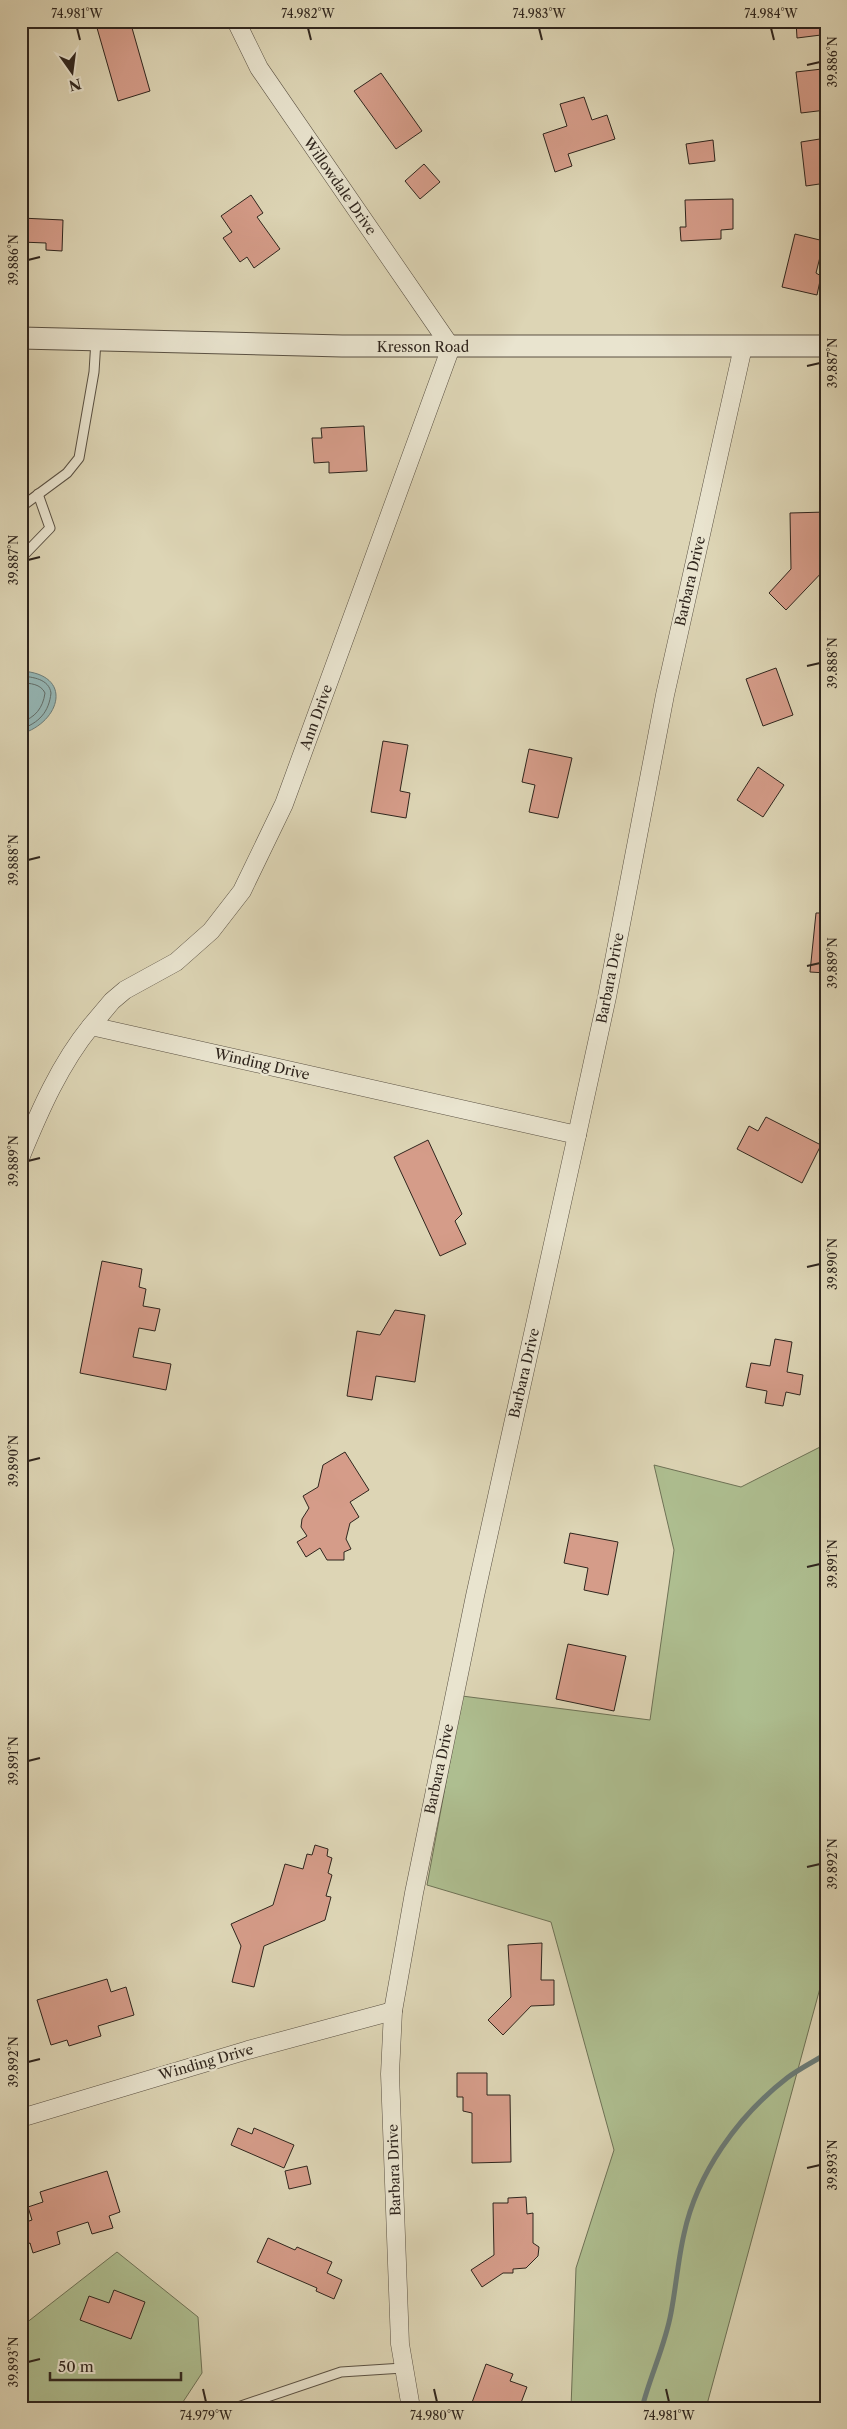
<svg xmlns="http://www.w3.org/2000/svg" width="847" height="2429" font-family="'Libre Caslon Text',serif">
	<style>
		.green { fill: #aebe90; stroke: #6e7256 }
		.water { fill: #95b7b6; stroke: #6c7d79 }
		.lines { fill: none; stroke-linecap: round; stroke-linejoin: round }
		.shore { stroke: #626e6a; stroke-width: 1 }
		.stream { stroke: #6c7d79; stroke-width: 5 }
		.building { fill: #d59c89; stroke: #2f251d }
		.service-casing { stroke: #5a5143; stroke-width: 11 }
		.minor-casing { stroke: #5a5143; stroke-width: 19 }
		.tertiary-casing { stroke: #5a5143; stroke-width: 23 }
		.service { stroke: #e9e4cf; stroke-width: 9 }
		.minor { stroke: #e9e4cf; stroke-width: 18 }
		.tertiary { stroke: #e9e4cf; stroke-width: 21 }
		.ticks { fill: none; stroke: #2f251d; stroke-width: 2 }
		.labels { text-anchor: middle; stroke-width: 4.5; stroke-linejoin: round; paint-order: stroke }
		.street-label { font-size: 14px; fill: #2f251d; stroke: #e9e4cf }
		.neatline { fill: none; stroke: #2f251d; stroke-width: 2 }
		.ticks-label { font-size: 12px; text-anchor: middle; fill: #2f251d }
	</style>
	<rect width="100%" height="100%" fill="#ddd5b5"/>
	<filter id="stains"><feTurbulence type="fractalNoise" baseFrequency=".004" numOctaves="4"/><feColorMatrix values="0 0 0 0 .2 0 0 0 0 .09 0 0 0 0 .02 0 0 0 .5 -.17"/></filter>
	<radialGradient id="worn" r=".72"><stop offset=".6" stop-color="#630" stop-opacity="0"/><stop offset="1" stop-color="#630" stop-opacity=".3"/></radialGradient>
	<!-- green -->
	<g class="green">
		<path d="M826,1444V1966L706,2408H571L576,2268L614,2150L551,1922L427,1885L462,1696L650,1720L674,1550L654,1465L741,1487Z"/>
		<path d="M117,2252L198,2317L202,2373L179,2408H21V2327Z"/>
	</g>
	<!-- water -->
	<path class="water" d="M21,671C74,674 61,722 21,734Z"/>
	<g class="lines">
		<!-- shore -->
		<g class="shore">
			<path d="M21,676C33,677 49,679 51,693C49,712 39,723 21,729"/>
			<path d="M21,683C30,683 41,684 45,693C43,708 35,718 21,722"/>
		</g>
		<!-- stream -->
		<path class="stream" d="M642,2408C650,2376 665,2346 671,2313C676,2287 678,2260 684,2234C697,2173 738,2116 787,2078C799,2069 813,2062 826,2054"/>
	</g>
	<!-- building -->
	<g class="building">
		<path d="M95,21H130L150,91L118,101Z"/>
		<path d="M796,21H820L821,35L797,38Z"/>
		<path d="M822,69L826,110L801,113L796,72Z"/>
		<path d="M381,73L422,131L396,149L354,91Z"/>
		<path d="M584,97L592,120L607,115L615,139L568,154L572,166L555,172L543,134L567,126L560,104Z"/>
		<path d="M826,138V183L806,186L801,142Z"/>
		<path d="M713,140L715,161L689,164L686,144Z"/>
		<path d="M424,164L440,182L420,199L405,181Z"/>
		<path d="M251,195L263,213L257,217L280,249L254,268L247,257L240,262L223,238L232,232L221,216Z"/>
		<path d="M733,199V229L721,230V239L681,241L680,227H686L685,200Z"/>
		<path d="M21,218L63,220L62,251L46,250V243L21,242Z"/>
		<path d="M795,234L824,241L816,273L821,276L817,295L782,287Z"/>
		<path d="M364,426L367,471L329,473V462L314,463L312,438H322L321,428Z"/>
		<path d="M826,512V568L786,610L769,593L791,569L790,513Z"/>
		<path d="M776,668L793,715L763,726L746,679Z"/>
		<path d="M383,741L408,745L400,791L410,793L406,818L371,812Z"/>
		<path d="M529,749L572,758L558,818L529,812L535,785L522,782Z"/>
		<path d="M758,767L784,785L763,817L737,800Z"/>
		<path d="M816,913H826V973L810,972Z"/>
		<path d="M766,1117L821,1145L802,1183L737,1149L749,1126L758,1131Z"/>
		<path d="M428,1140L462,1214L455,1221L466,1244L440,1256L394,1157Z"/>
		<path d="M102,1261L142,1269L139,1287L146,1289L143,1306L160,1309L155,1331L139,1328L133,1357L171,1364L166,1390L80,1373Z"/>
		<path d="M395,1310L425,1315L415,1382L376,1376L372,1400L347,1396L357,1331L380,1335Z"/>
		<path d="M775,1339L792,1342L787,1372L803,1375L800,1395L786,1392L783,1406L765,1403L767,1391L746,1387L751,1363L770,1366Z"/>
		<path d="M345,1452L369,1490L350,1502L359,1517L350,1523L346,1539L351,1549L344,1552V1560H327L320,1548L306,1557L297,1542L307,1536L301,1527L302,1519L309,1508L303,1496L318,1487L323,1465Z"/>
		<path d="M570,1533L618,1542L608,1595L584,1590L588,1568L564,1563Z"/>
		<path d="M568,1644L626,1656L614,1711L556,1699Z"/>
		<path d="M315,1845L328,1849L327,1856L332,1858L328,1873L332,1875L326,1896L331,1897L325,1920L264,1946L254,1987L232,1982L241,1946L231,1924L273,1905L285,1864L303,1869L307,1854L312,1855Z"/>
		<path d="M542,1943L541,1980H554V2005L531,2006L503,2035L488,2020L511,1997L508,1945Z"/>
		<path d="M107,1979L111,1992L126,1987L134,2015L98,2026L101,2036L69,2046L67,2040L51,2045L37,2000Z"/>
		<path d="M457,2073H487V2095H510L511,2162L472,2163V2113L463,2111V2097H457Z"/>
		<path d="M238,2128L252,2134L254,2128L294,2145L284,2168L231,2145Z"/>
		<path d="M307,2166L311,2184L289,2189L285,2171Z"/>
		<path d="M107,2171L120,2212L109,2216L113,2228L92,2234L88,2222L57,2232L60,2244L33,2253L30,2243L21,2246V2232L26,2231L23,2223L32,2220L28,2207L43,2202L40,2192Z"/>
		<path d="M526,2197L527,2214L533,2213V2243L539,2247L538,2256L526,2268L513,2269V2273H503L482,2287L471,2270L494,2255L493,2203H508V2198Z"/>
		<path d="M268,2238L295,2250L297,2247L332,2262L327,2273L342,2280L334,2299L316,2291L317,2288L257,2262Z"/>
		<path d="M114,2290L145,2302L131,2339L80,2320L89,2296L109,2303Z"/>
		<path d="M486,2364L513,2374L510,2381L527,2387L519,2408H470Z"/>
	</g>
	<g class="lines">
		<defs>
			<g id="service">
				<path d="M21,507L67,473L79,458L94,372L96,340"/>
				<path d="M21,558L50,528L38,494"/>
				<path d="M235,2408L341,2372L403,2368"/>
			</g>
			<g id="minor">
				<path d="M91,1026L112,1001L125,990L176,962L211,931L242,891L284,804L451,347L259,68L236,21"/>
				<path d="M21,1156C40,1110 60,1064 91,1026L577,1135"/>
				<path d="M21,2118L248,2050L393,2011"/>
				<path d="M411,2408L400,2344L390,2074L393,2011L414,1893L475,1596L577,1135L607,997L665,695L743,347"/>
			</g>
			<path id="tertiary" d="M21,338L342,346H826"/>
		</defs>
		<!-- service casing -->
		<use href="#service" class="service-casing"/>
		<!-- minor casing -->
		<use href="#minor" class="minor-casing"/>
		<!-- tertiary casing -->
		<use href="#tertiary" class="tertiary-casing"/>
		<!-- service -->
		<use href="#service" class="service"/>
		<!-- minor -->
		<use href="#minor" class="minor"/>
		<!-- tertiary -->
		<use href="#tertiary" class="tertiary"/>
	</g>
	<!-- ticks -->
	<path class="ticks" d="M77,28L80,40M308,28L311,40M539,28L542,40M771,28L774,40M807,65L820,62M28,260L40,257M807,366L820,363M28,560L40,557M807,666L820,663M28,860L40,857M807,966L820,963M28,1161L40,1158M807,1267L820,1264M28,1461L40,1458M807,1567L820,1564M28,1761L40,1758M807,1867L820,1864M28,2062L40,2059M807,2168L820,2165M28,2362L40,2359M203,2389L206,2402M434,2389L437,2402M666,2389L669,2402"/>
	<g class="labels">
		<!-- street labels -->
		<g class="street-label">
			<text transform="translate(340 186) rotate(55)" y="5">Willowdale Drive</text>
			<text x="423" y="352">Kresson Road</text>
			<text transform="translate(690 581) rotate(-77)" y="5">Barbara Drive</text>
			<text transform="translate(316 717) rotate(-70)" y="5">Ann Drive</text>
			<text transform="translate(610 978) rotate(-79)" y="5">Barbara Drive</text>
			<text transform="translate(262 1064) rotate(13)" y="5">Winding Drive</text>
			<text transform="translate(524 1373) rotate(-77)" y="5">Barbara Drive</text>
			<text transform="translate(439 1769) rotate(-78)" y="5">Barbara Drive</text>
			<text transform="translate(206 2062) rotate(-16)" y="5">Winding Drive</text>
			<text transform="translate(394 2170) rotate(-92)" y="5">Barbara Drive</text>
		</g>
	</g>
	<!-- margin -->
	<rect width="847" height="2429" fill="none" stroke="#ddd5b5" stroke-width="55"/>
	<!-- north arrow -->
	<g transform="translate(72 72) rotate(166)" stroke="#e9e4cf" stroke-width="4" paint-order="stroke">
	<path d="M0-4L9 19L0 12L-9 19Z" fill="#2f251d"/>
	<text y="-8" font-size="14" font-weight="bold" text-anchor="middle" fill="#2f251d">N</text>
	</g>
	<!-- scale -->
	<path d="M50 2372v8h131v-8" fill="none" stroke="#2f251d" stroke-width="2.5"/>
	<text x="58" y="2372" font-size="15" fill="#2f251d" stroke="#e9e4cf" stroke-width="4" paint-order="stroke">50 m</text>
	<rect x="28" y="28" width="792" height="2374" class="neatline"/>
	<g class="ticks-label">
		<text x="77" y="18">74.981°W</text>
		<text x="308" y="18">74.982°W</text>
		<text x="539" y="18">74.983°W</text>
		<text x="771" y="18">74.984°W</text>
		<text transform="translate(833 62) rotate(-90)" y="4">39.886°N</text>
		<text transform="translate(14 260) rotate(-90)" y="4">39.886°N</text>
		<text transform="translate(833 363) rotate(-90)" y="4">39.887°N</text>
		<text transform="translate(14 560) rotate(-90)" y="4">39.887°N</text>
		<text transform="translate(833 663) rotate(-90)" y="4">39.888°N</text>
		<text transform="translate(14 860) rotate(-90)" y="4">39.888°N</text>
		<text transform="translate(833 963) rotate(-90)" y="4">39.889°N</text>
		<text transform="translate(14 1161) rotate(-90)" y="4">39.889°N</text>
		<text transform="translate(833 1264) rotate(-90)" y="4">39.890°N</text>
		<text transform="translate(14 1461) rotate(-90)" y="4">39.890°N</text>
		<text transform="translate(833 1564) rotate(-90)" y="4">39.891°N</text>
		<text transform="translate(14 1761) rotate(-90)" y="4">39.891°N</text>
		<text transform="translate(833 1864) rotate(-90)" y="4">39.892°N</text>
		<text transform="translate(14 2062) rotate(-90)" y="4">39.892°N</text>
		<text transform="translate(833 2165) rotate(-90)" y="4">39.893°N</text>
		<text transform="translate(14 2362) rotate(-90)" y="4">39.893°N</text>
		<text x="206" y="2420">74.979°W</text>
		<text x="437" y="2420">74.980°W</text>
		<text x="669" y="2420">74.981°W</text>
	</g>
	<rect width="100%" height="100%" filter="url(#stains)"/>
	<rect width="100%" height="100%" fill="url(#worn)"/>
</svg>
